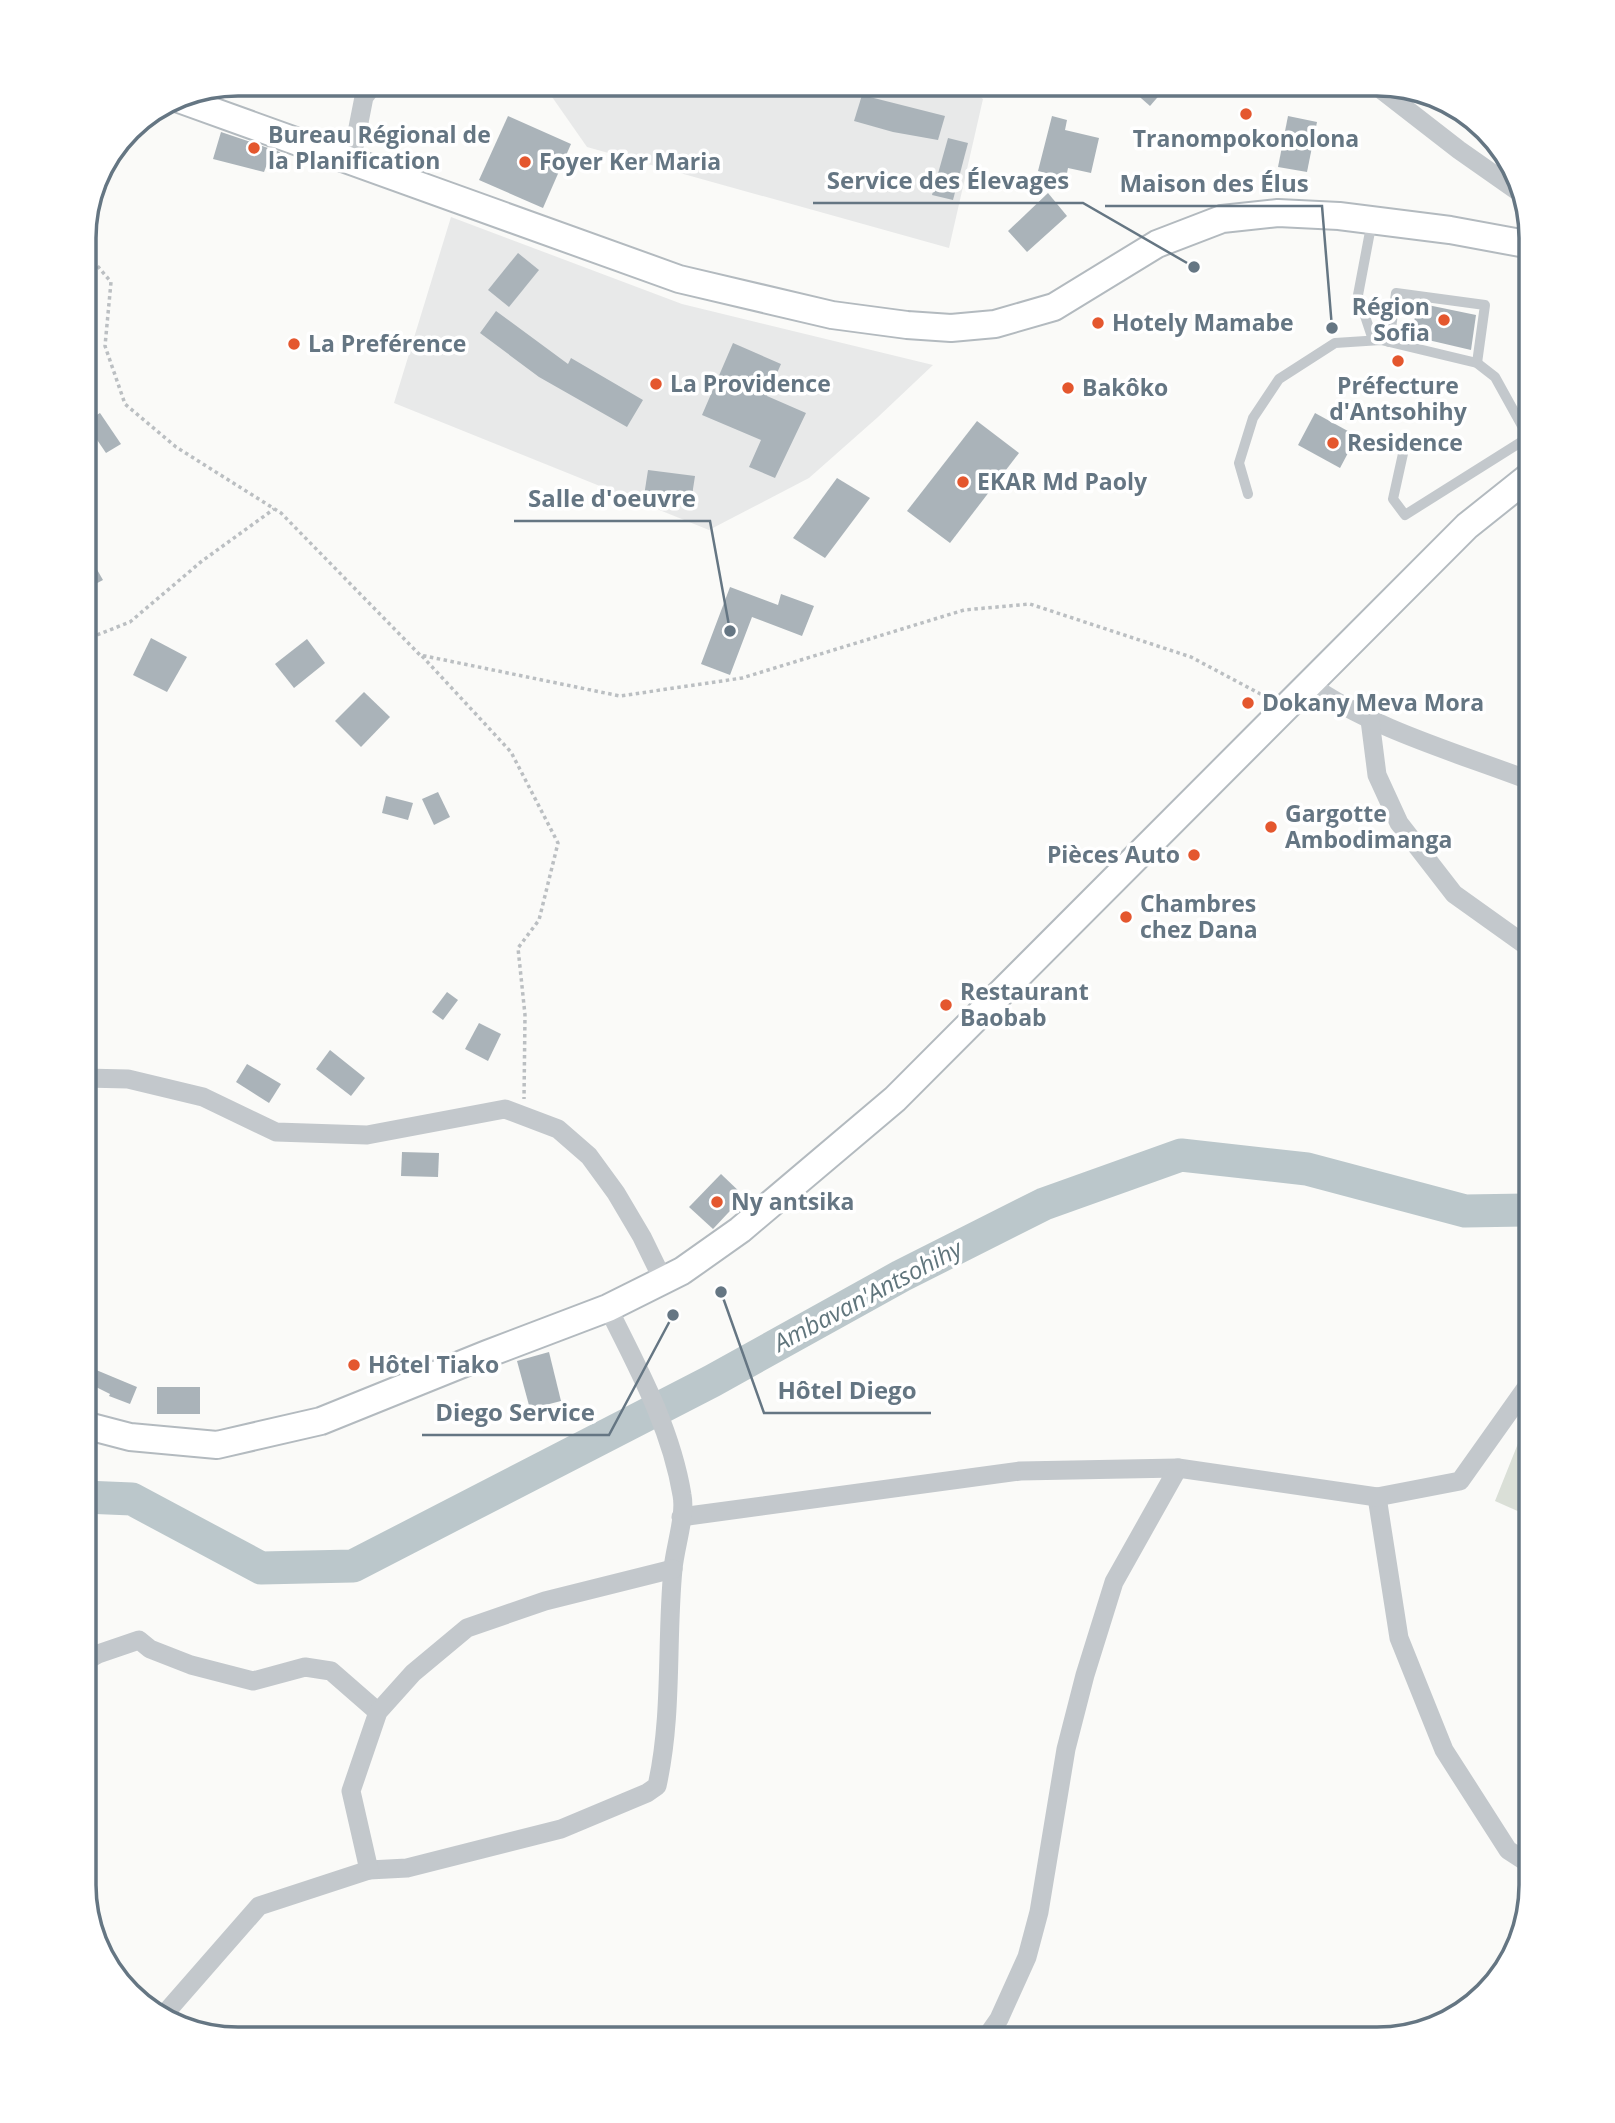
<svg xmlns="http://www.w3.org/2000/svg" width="1615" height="2123" font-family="'Open Sans',sans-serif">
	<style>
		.built { fill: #e8e9e9 }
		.green { fill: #dadfd7 }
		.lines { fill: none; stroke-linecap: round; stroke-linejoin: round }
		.river { stroke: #bbc7cb; stroke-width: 33 }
		.building { fill: #aab3b9 }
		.secondary-casing { stroke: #b3babf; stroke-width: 30 }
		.path { stroke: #bbbfc2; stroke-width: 3.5; stroke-dasharray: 3.5 3.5; stroke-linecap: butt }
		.lane { stroke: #c3c8cc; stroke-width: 10 }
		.street { stroke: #c3c8cc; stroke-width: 19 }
		.secondary { stroke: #fff; stroke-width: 26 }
		.poi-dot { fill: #e4572e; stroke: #fff; stroke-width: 2.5 }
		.labels { text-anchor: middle; stroke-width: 7; stroke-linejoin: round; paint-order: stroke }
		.poi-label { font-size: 23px; font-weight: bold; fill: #657683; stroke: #fff; text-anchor: start }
		.water-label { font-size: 24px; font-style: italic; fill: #60757c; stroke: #fff }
		.rim { fill: none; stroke: #657683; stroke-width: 3.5 }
		.leader { fill: none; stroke: #657683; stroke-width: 2.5 }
		.callout-dot { fill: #657683; stroke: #fff; stroke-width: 2.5 }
		.callout-label { font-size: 24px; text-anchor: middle; font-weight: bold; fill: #657683; stroke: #fff; stroke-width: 7; stroke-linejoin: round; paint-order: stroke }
	</style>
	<rect width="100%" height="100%" fill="#fafaf8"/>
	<!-- built -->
	<g class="built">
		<path d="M543,84H963L983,99L949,248L587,147Z"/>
		<path d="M451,217L682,304L933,365L878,417L809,478L709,530L394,403Z"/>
	</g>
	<!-- green -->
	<path class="green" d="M1531,1411V1517L1495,1501Z"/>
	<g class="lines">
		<!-- river -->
		<path class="river" d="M84,1497L132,1499L261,1568L353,1566L712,1381L901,1276L1044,1204L1181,1155L1307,1169L1465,1211L1531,1210"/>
	</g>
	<!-- building -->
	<g class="building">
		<path d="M1125,84H1169L1150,106Z"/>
		<path d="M862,95L945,116L938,140L893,132L854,121Z"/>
		<path d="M508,116L571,144L543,208L479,180Z"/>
		<path d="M1052,116L1067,120L1065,130L1099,138L1091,173L1068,168L1066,178L1038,171Z"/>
		<path d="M1288,116L1317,122L1307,172L1278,167Z"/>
		<path d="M221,132L280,152L276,166L267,164L264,172L213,159Z"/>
		<path d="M948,138L968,143L953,200L932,195Z"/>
		<path d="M1048,193L1067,216L1027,252L1008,231Z"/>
		<path d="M518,253L539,270L509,307L488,290Z"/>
		<path d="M1418,303L1476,315L1471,350L1411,336Z"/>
		<path d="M496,311L568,364L571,358L643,400L627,427L539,377L480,333Z"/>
		<path d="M733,343L781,364L767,396L806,413L775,478L749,467L761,440L702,415Z"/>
		<path d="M100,413L121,444L106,453L85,422Z"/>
		<path d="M1315,413L1357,436L1340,468L1298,445Z"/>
		<path d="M977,421L1019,453L950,543L907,511Z"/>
		<path d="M648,470L695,476L691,502L644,496Z"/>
		<path d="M837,478L870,498L825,558L793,538Z"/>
		<path d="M84,547L103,580L84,590Z"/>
		<path d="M730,587L778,605L781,594L814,606L802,636L752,617L730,675L701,664Z"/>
		<path d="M151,638L187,657L167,692L133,675Z"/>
		<path d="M307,639L325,663L294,688L275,664Z"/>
		<path d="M364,692L390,717L361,747L335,721Z"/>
		<path d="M438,792L450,817L434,825L422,799Z"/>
		<path d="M386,796L413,803L408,820L382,813Z"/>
		<path d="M447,992L458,1000L443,1020L432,1012Z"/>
		<path d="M479,1023L501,1034L488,1061L465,1049Z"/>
		<path d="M330,1050L365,1078L351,1096L316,1069Z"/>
		<path d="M247,1064L281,1084L269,1103L236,1082Z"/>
		<path d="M402,1152L439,1153L438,1177L401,1176Z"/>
		<path d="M721,1174L744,1196L713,1229L689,1207Z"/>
		<path d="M549,1352L561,1401L530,1409L517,1361Z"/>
		<path d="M89,1367L137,1387L130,1404L109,1396L110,1394L84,1381Z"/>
		<rect x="157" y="1387" width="43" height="27"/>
	</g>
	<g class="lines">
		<defs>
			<g id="secondary">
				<path d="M176,98L679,279L832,315L907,325L951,328L995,324L1054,307L1157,244L1222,219L1278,213L1339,216L1450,230L1531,245"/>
				<path d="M84,1425L130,1437L217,1445L321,1421L487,1354L608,1308L682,1271L740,1230L895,1099L1467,526L1531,475"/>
			</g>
		</defs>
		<!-- secondary casing -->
		<use href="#secondary" class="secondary-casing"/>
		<!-- path -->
		<g class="path">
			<path d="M84,250L111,282L105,346L125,404L176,447L281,513L420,655L620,696L742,678L964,610L1030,604L1191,657L1268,698"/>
			<path d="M84,640L130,622L202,561L274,509"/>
			<path d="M422,656L511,752L558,843L539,920L518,948L525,1015L524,1099"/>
		</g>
		<!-- lane -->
		<g class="lane">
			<path d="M1372,221L1358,295L1373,340"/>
			<path d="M1389,342L1396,293L1485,305L1477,363"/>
			<path d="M1406,440L1393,499L1405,515L1529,437"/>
			<path d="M1248,494L1239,463L1253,418L1279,379L1335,343L1381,340L1477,363L1495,377L1531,442"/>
		</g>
		<!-- street -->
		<g class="street">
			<path d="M1374,84L1459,150L1516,190"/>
			<path d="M351,163L364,97L374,84"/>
			<path d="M1309,684C1372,729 1458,753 1531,781"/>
			<path d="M1370,720L1377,775L1399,823L1454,894L1531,949"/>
			<path d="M84,1078L128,1079L203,1097L276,1132L367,1135L505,1109L558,1129L589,1156L616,1193L642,1237L663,1280"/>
			<path d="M1377,1497L1399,1638L1444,1750L1508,1850L1531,1865"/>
			<path d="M681,1517L1020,1471L1178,1468L1377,1497L1460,1481L1531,1381"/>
			<path d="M84,1662L98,1654L139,1640L150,1649L191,1665L253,1681L305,1667L331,1671L378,1712"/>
			<path d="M369,1870L407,1868L561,1829L647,1793L657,1786C673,1714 666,1641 673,1569C675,1547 686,1515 682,1495C671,1428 638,1368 608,1308"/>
			<path d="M161,2018L259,1906L369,1870L351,1791L378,1712L413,1673L467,1628L545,1601L673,1569"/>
			<path d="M985,2039L999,2019L1027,1957L1039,1912L1066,1749L1085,1675L1114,1582L1178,1468"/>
		</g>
		<!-- secondary -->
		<use href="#secondary" class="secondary"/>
	</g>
	<!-- markers -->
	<g class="poi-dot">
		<circle cx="1246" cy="114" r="7"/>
		<circle cx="254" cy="148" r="7"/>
		<circle cx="525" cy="162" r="7"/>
		<circle cx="1444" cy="320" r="7"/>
		<circle cx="1098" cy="323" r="7"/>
		<circle cx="294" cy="344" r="7"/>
		<circle cx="1398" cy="361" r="7"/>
		<circle cx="656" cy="384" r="7"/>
		<circle cx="1068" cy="388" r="7"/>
		<circle cx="1333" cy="443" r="7"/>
		<circle cx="963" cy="482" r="7"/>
		<circle cx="1248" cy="703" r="7"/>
		<circle cx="1271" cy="827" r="7"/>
		<circle cx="1194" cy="855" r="7"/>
		<circle cx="1126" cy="917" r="7"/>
		<circle cx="946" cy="1005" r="7"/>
		<circle cx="717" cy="1202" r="7"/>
		<circle cx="354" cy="1365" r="7"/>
	</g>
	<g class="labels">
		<!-- poi labels -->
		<g class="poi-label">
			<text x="268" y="143">Bureau Régional de<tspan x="268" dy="26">la Planification</tspan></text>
			<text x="1246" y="147" text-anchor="middle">Tranompokonolona</text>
			<text x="539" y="170">Foyer Ker Maria</text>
			<text x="1430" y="315" text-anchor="end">Région<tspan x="1430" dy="26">Sofia</tspan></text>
			<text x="1112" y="331">Hotely Mamabe</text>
			<text x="308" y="352">La Preférence</text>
			<text x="670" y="392">La Providence</text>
			<text x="1398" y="394" text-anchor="middle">Préfecture<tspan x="1398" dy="26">d'Antsohihy</tspan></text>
			<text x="1082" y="396">Bakôko</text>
			<text x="1347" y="451">Residence</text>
			<text x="977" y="490">EKAR Md Paoly</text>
			<text x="1262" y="711">Dokany Meva Mora</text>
			<text x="1285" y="822">Gargotte<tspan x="1285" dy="26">Ambodimanga</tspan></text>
			<text x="1180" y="863" text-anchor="end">Pièces Auto</text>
			<text x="1140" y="912">Chambres<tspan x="1140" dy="26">chez Dana</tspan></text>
			<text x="960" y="1000">Restaurant<tspan x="960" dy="26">Baobab</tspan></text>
			<text x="731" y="1210">Ny antsika</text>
			<text x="368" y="1373">Hôtel Tiako</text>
		</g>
		<!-- water labels -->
		<g class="water-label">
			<text transform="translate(868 1296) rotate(-28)" y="8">Ambavan'Antsohihy</text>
		</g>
	</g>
	<!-- crop -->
	<path d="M0 0H1615V2123H0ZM238 96H1377A142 142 0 0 1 1519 238V1885A142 142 0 0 1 1377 2027H238A142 142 0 0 1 96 1885V238A142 142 0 0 1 238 96Z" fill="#fff" fill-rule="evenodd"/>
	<path class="rim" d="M238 96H1377A142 142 0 0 1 1519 238V1885A142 142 0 0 1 1377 2027H238A142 142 0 0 1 96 1885V238A142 142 0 0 1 238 96Z"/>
	<!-- callouts -->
	<path class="leader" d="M1194 267L1083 203H813M1332 328L1322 206H1105M730 631L710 521H514M721 1292L764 1413H931M673 1315L609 1435H422"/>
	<g class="callout-dot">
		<circle cx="1194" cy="267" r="7"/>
		<circle cx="1332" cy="328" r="7"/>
		<circle cx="730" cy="631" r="7"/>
		<circle cx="721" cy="1292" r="7"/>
		<circle cx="673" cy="1315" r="7"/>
	</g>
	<g class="callout-label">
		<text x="948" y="189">Service des Élevages</text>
		<text x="1214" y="192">Maison des Élus</text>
		<text x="612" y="507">Salle d'oeuvre</text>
		<text x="847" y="1399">Hôtel Diego</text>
		<text x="515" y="1421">Diego Service</text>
	</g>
</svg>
